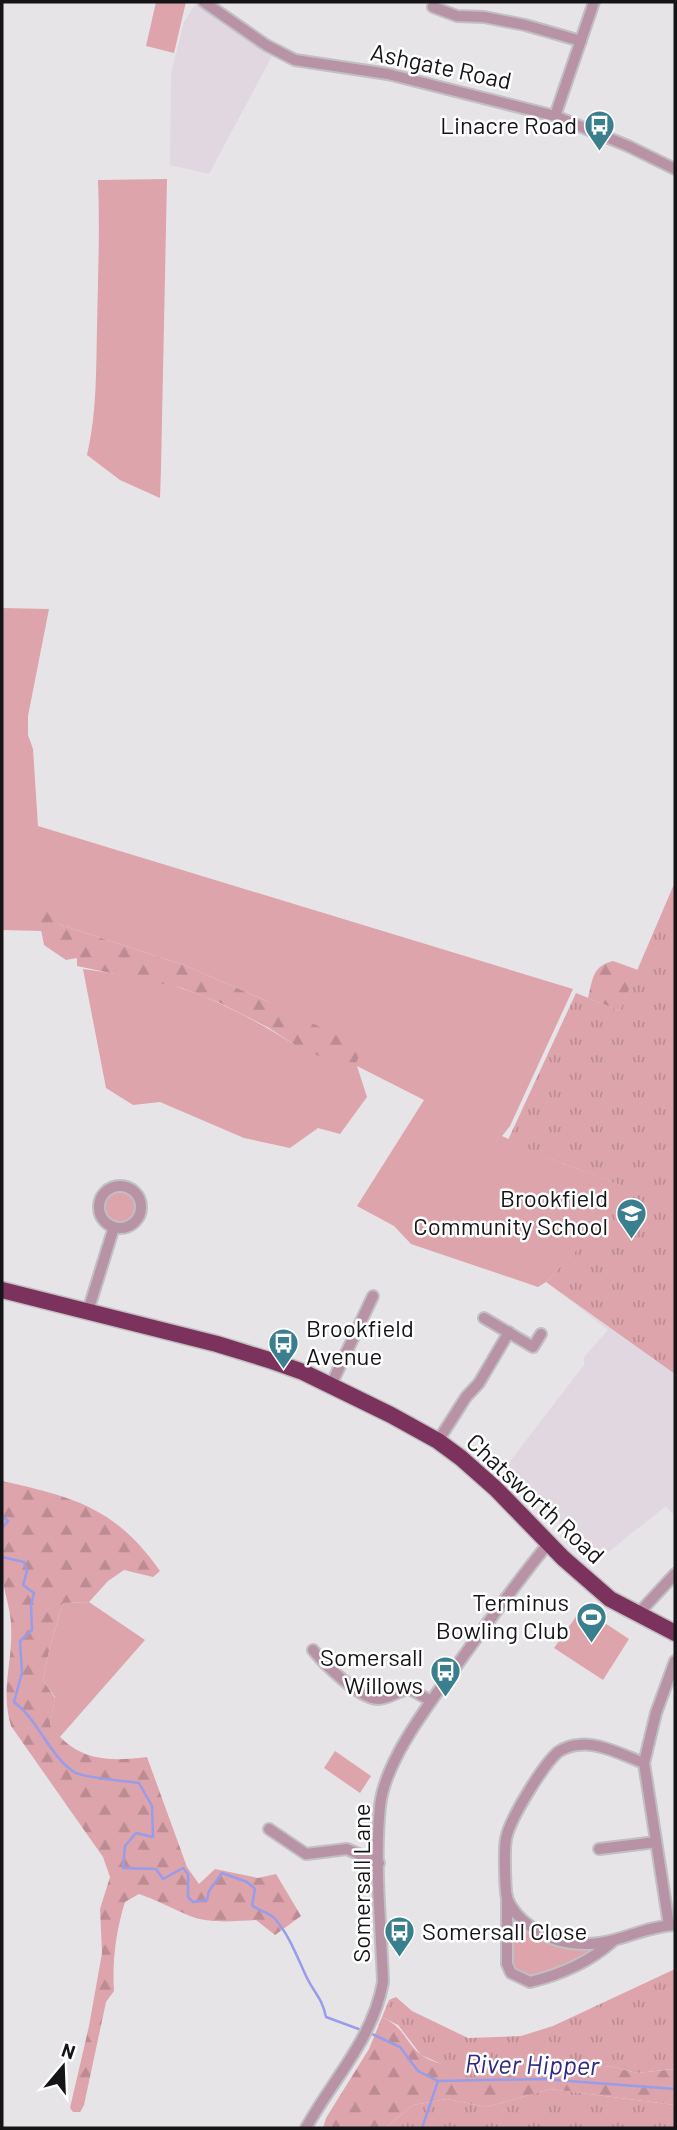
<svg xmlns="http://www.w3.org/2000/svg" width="677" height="2130" font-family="Barlow,sans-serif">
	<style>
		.built { fill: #e0d7e0 }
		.green { fill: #dda4ac }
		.forest { fill: url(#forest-firs) }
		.park { fill: url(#park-tufts) }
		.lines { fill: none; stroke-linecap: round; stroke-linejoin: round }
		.stream { stroke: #979ceb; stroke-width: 2.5 }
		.minor-casing { stroke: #c1bfc2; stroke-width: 14 }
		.highway-casing { stroke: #c1bfc2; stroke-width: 19 }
		.minor { stroke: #b893a6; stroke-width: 10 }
		.highway { stroke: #7b325d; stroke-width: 16 }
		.labels { text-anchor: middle; stroke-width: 5; stroke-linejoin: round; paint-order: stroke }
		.street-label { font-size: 24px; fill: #151416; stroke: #fff }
		.poi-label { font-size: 24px; fill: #151416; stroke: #fff; text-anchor: end }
		.water-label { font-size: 26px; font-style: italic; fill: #302882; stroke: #fff }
	</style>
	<defs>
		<pattern id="forest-firs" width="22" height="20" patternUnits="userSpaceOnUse" patternTransform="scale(1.75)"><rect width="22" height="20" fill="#dda4ac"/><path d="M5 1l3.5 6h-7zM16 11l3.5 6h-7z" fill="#bd8c93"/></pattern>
		<pattern id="park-tufts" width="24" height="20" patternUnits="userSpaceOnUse" patternTransform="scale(1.75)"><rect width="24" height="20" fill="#dda4ac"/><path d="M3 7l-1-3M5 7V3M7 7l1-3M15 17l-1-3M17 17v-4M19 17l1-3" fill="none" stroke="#bd8c93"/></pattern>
	</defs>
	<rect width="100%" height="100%" fill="#e7e4e8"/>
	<!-- built -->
	<g class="built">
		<path d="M197,2L272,56L209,174L170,165L171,73L184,22Z"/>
		<path d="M675,882V1517L666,1506L607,1553H592L504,1469L584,1365V1357L608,1330L546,1282L634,1191L619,1011Z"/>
	</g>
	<!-- green -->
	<g class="green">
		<path d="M156,2H186L174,53L146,46Z"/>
		<path d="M167,179L161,468L160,498L120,480L87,455C97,413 96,369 97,326C98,277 100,229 98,180Z"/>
		<path d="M2,608L49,609L28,716V735L33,749L38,826L573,989L510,1126L502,1136L556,1161L635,1190L546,1282L538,1287L411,1244L394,1226L357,1206L424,1100L357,1066L367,1097L340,1134L318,1128L290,1148L244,1138L160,1102L133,1105L106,1088L83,969C117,974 152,978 184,989C224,1003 260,1023 295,1045L269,1002L184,965L58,924L40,923L42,931L2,930Z"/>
		<circle cx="120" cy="1206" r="17"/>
		<path d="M89,1602L145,1640L59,1738L50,1725L55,1697L43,1680L50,1646L63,1603Z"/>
		<path d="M582,1608L629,1639L603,1680L554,1648Z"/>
		<path d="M335,1751L371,1776L360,1793L324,1768Z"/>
		<path d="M512,1914C534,1942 561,1947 595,1947L596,1952C578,1960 522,1994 511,1964C507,1954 512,1926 512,1914Z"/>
	</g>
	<!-- forest -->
	<g class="forest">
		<path d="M36,904L51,905L58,924L184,965L269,1002L357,1045C360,1056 359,1063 349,1070L295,1045L269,1028L220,1003L182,988L77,966V958L66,960L44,945Z"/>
		<path d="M613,961L638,970L620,1011L588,998C593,979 592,966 613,961Z"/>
		<path d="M2,1481C74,1497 116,1508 160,1571L153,1577L124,1570L108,1581L89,1602L63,1603L50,1646L43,1680L55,1698L50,1725C76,1761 107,1762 147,1757L187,1867L199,1884L215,1869L258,1878L276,1874L301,1916L275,1935L256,1920C234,1921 211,1924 190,1916C173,1909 157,1900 139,1894L125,1902C116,1931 112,1961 114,1991L106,2002L84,2105L80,2112H73L70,2108L89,2026L102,1953L100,1909L110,1877L103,1857L11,1726C0,1688 13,1664 11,1626C11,1608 3,1591 2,1573C0,1543 2,1511 2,1481Z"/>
		<path d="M382,2017C406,2029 403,2039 420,2054C442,2073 524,2072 553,2069L560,2074L610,2066L637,2073L675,2069V2105L550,2089L487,2107L447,2099L413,2105L385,2128H323L326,2118L369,2049Z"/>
	</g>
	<!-- park -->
	<g class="park">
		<path d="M675,882V1374L546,1282L634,1190L556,1161L508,1140L576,993L620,1011Z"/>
		<path d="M675,1969V2068L673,2069L637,2073L610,2066L560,2074L553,2069L492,2078L458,2077L448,2067L421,2055L398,2025L382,2017L389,2000L396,1997L412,2011L468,2038L521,2036L553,2026Z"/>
		<path d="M550,2089L675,2105V2128H385L413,2105L447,2099L487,2107Z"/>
	</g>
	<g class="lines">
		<!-- stream -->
		<g class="stream">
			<path d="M2,1516L8,1521L2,1528"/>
			<path d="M2,1557L24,1562L27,1571L23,1585L34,1593L31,1605L32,1630L20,1641L22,1673L14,1702C39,1721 49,1755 74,1772C83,1778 126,1781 139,1783L152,1806L153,1837L136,1833L125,1846L123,1868L156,1869L163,1879L183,1868L188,1874V1897L193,1902L207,1900L209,1891L222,1873L247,1882L255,1889L252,1905C259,1912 268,1911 275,1919C290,1936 297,1957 307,1978C315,1994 322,1998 326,2017L364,2031"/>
			<path d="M370,2033L400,2047L418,2071L438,2081"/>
			<path d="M422,2128L438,2081L542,2079L675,2089"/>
		</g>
		<defs>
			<g id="minor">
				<path d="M204,2L266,45L295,60L388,74L555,116L628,146L675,169"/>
				<path d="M433,7L457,16L484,17L525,25L581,41"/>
				<path d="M555,116L594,2"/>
				<circle cx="120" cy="1207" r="21"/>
				<path d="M88,1311L114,1227"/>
				<path d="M484,1318L533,1347L541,1334"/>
				<path d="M331,1385L373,1296"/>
				<path d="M438,1441L466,1397L479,1383L509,1332"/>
				<path d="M637,1615L675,1574"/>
				<path d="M313,1650C324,1664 360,1699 378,1699C389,1699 399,1690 410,1689L431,1701"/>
				<path d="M644,1763C625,1756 599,1742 578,1745C572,1745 562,1749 558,1752C543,1765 509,1820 506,1839C504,1848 505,1890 507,1898C515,1920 543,1938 565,1942C611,1951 635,1927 675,1925"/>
				<path d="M269,1829L306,1854L347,1849L379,1863"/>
				<path d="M599,1849L656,1842"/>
				<path d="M507,1897V1964L511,1973L530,1982C559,1975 589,1962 612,1942"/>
				<path d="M669,1925L644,1763L656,1713L675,1661"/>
				<path d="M306,2128C333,2079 373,2039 383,1982C381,1924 374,1864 380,1806C385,1757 437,1694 465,1654C492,1617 519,1579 548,1544"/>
			</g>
			<path id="highway" d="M2,1290L217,1344L269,1360L303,1372L391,1415L438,1441L461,1458L496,1489L563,1558L610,1599L675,1633"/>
		</defs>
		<!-- minor casing -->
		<use href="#minor" class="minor-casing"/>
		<!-- highway casing -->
		<use href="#highway" class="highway-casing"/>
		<!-- minor -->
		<use href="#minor" class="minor"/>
		<!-- highway -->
		<use href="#highway" class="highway"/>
	</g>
	<!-- icons -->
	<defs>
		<symbol id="bus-pin" viewBox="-11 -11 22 30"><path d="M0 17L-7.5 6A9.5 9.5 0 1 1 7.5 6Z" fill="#3a7f8d" stroke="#fff"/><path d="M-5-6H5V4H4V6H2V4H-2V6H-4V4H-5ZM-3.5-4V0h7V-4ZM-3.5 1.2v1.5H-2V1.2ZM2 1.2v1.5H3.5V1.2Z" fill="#fff"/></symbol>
		<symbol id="school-pin" viewBox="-11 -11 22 30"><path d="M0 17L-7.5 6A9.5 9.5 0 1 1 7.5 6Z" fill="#3a7f8d" stroke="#fff"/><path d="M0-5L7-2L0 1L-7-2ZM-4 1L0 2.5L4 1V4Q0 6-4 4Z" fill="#fff"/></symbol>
		<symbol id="stadium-pin" viewBox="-11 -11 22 30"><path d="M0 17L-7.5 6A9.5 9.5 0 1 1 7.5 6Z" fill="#3a7f8d" stroke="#fff"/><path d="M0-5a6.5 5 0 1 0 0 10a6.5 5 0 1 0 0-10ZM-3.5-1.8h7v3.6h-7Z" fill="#fff"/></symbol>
	</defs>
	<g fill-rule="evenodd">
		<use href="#bus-pin" x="582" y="108" width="35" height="47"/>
		<use href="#school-pin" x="614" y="1196" width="35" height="47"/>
		<use href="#bus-pin" x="266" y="1326" width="35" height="47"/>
		<use href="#stadium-pin" x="574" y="1600" width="35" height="47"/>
		<use href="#bus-pin" x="428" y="1654" width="35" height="47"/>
		<use href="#bus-pin" x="382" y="1914" width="35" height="47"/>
	</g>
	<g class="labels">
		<!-- street labels -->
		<g class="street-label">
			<text transform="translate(441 67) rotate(12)" y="8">Ashgate Road</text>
			<text transform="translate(535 1499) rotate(43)" y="8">Chatsworth Road</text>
			<text transform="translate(362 1883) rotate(-90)" y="8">Somersall Lane</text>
		</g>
		<!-- poi labels -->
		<g class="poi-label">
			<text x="577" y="134">Linacre Road</text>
			<text x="608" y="1207">Brookfield<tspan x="608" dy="28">Community School</tspan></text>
			<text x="306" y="1337" text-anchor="start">Brookfield<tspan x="306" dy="28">Avenue</tspan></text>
			<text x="569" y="1611">Terminus<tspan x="569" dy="28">Bowling Club</tspan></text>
			<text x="423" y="1666">Somersall<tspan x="423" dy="28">Willows</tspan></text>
			<text x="422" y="1940" text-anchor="start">Somersall Close</text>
		</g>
		<!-- water labels -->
		<g class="water-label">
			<text transform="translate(532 2065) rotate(1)" y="9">River Hipper</text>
		</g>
	</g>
	<!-- border -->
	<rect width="677" height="2130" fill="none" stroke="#151416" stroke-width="7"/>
	<!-- north arrow -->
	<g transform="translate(63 2067) rotate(19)" stroke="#ffffff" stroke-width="5" paint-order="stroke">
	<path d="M0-5L12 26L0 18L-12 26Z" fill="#151416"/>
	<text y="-10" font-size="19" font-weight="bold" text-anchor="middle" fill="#151416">N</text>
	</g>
</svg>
